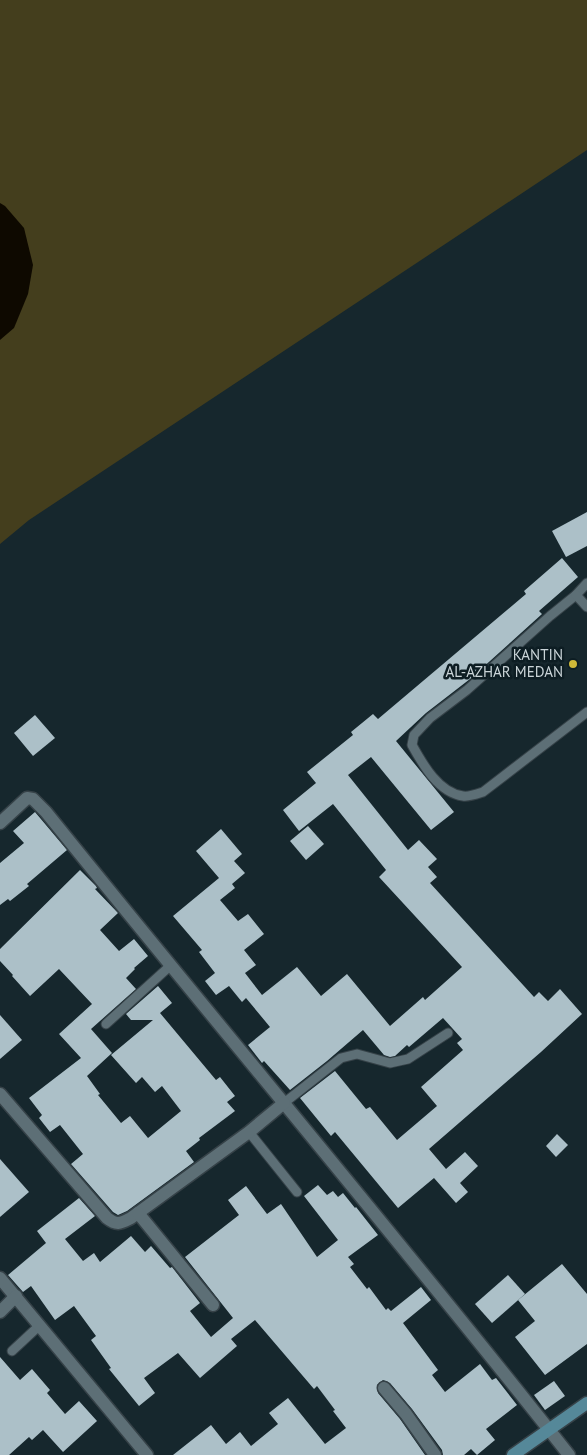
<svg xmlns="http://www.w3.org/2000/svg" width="587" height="1455" font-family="'PT Sans',sans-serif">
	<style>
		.green { fill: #443e1d }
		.water { fill: #0e0900 }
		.building { fill: #acc0c8 }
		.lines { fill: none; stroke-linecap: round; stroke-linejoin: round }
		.lane-casing { stroke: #364248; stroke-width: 11 }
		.street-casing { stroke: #364248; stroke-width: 15 }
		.secondary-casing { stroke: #364248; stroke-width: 15 }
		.lane { stroke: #5d6f76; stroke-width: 9 }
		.street { stroke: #5d6f76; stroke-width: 12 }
		.secondary { stroke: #589; stroke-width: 12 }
		.poi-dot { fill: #ceb838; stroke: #0d1d23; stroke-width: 2 }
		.labels { text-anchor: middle; stroke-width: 5; stroke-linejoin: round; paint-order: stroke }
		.poi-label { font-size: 15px; fill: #cad4d8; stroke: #0d1d23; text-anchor: end }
	</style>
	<rect width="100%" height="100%" fill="#16272d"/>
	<!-- green -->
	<path class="green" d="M0,0H587V150L29,520L0,544Z"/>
	<!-- water -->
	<path class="water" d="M0,203L5,206L24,228L33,265L28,294L14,328L0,340Z"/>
	<!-- building -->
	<g class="building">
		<path d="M587,512V546L566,557L552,531Z"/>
		<path d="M562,558L578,577L539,611L542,614L470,679L426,713L396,741L454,812L431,830L371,757L348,775L408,850L419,840L437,859L428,867L437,877L430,883L534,997L539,992L548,1001L560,989L582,1014L541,1052L429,1149L446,1169L465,1152L478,1166L460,1183L468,1192L456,1203L434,1178L398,1208L335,1132L331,1136L300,1098L335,1071L366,1109L370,1107L397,1140L437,1106L421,1087L463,1050L457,1043L462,1039L443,1018L409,1047L407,1045L395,1056L390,1057L384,1055L363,1030L327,1061L290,1090L264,1061L262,1063L248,1045L270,1027L246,998L242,1002L229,986L216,995L205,981L215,973L199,952L202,950L173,916L219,878L196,851L221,829L242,854L234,861L245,873L232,884L235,888L220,900L238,921L248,914L264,934L244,950L256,965L245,973L262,995L297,967L321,996L347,974L390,1026L423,997L425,1000L462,967L379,877L386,870L333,804L299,831L283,810L316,783L307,772L353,735L351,732L373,714L378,719L526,594L524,591Z"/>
		<path d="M35,715L55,738L33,756L14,733Z"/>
		<path d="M35,812L67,850L27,884L29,886L10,901L8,899L0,905V863L24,843L13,831Z"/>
		<path d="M308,826L324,844L306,860L290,841Z"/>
		<path d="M80,870L96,886L97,888L95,889L118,913L100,930L119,951L134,939L148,956L134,968L135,969L126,978L136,989L91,1029L112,1053L87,1076L100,1094L98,1095L121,1123L130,1116L148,1138L181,1111L162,1086L155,1092L142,1077L136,1083L111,1055L153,1020H131L126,1014L158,986L172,1003L160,1013L216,1080L220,1077L235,1096L227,1102L235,1111L199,1138L200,1140L186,1151L194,1162L127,1211L118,1215L113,1212L71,1164L83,1154L60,1125L50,1132L39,1118L42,1115L29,1098L81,1058L59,1034L92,1004L59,969L30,996L12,976L13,975L0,961V949Z"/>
		<path d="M0,1015L22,1040L0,1059Z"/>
		<path d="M557,1134L568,1145L556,1157L546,1146Z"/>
		<path d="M0,1159L29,1192L0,1217Z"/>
		<path d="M318,1185L327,1195L333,1191L338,1197L343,1193L355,1208L356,1207L378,1235L348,1257L354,1264L350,1267L367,1289L369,1287L386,1310L388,1308L391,1311L421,1287L431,1300L403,1323L438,1370L432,1375L445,1392L480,1364L492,1380L496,1378L517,1405L486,1429L495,1440L477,1455L471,1449L464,1455H443L442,1450L412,1409L390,1383L383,1380L377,1385L378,1393L400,1419L425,1455H173L211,1425L226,1444L240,1432L251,1446L278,1424L269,1413L288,1398L325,1444L346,1428L333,1411L335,1410L317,1386L314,1389L255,1320L231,1339L237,1346L200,1378L178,1353L144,1378L155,1393L139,1406L109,1369L111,1368L91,1340L96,1336L74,1306L55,1320L31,1286L23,1292L8,1275L46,1243L37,1231L79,1198L95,1216L65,1239L83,1261L94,1253L100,1262L131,1236L145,1252L151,1246L170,1268L172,1267L200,1303L190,1311L211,1337L233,1318L185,1257L239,1215L228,1200L246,1186L267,1214L281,1204L317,1257L338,1240L304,1196Z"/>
		<path d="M562,1264L587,1294V1344L545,1375L515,1337L535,1321L518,1300Z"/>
		<path d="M508,1275L525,1294L492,1323L475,1304Z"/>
		<path d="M0,1357L20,1380L32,1369L50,1390L47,1393L65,1414L79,1401L97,1421L63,1452L43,1430L32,1440L29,1437L9,1455H0Z"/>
		<path d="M554,1381L565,1396L545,1410L534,1395Z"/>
	</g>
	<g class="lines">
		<defs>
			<g id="lane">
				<path d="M587,583L576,595L550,616L467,690L430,718L414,735L412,745C423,765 439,793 463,796C469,797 477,794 483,792L587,712"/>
				<path d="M576,595L587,607"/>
				<path d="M106,1024L170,966"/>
				<path d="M284,1103L341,1058L357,1054L390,1063L408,1059L448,1033"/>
				<path d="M249,1132L297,1192"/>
				<path d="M12,1351L40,1325"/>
			</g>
			<g id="street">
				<path d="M0,823L27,798L33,799L46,812C219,1027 398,1238 569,1455"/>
				<path d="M0,1094L107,1218C117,1226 121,1223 131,1218L249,1132L284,1103"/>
				<path d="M138,1213L213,1305"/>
				<path d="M0,1278L147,1455"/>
				<path d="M0,1312L16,1296"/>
				<path d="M384,1388L406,1414L435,1455"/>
			</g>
			<path id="secondary" d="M513,1455L587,1403"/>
		</defs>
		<!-- lane casing -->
		<use href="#lane" class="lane-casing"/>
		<!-- street casing -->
		<use href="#street" class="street-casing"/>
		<!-- secondary casing -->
		<use href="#secondary" class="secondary-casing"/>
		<!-- lane -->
		<use href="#lane" class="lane"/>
		<!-- street -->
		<use href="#street" class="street"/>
		<!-- secondary -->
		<use href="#secondary" class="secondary"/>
	</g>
	<!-- markers -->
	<circle class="poi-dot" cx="573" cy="664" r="5"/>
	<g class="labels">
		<!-- poi labels -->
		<g class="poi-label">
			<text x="563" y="660">KANTIN<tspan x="563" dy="17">AL-AZHAR MEDAN</tspan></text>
		</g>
	</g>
</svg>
